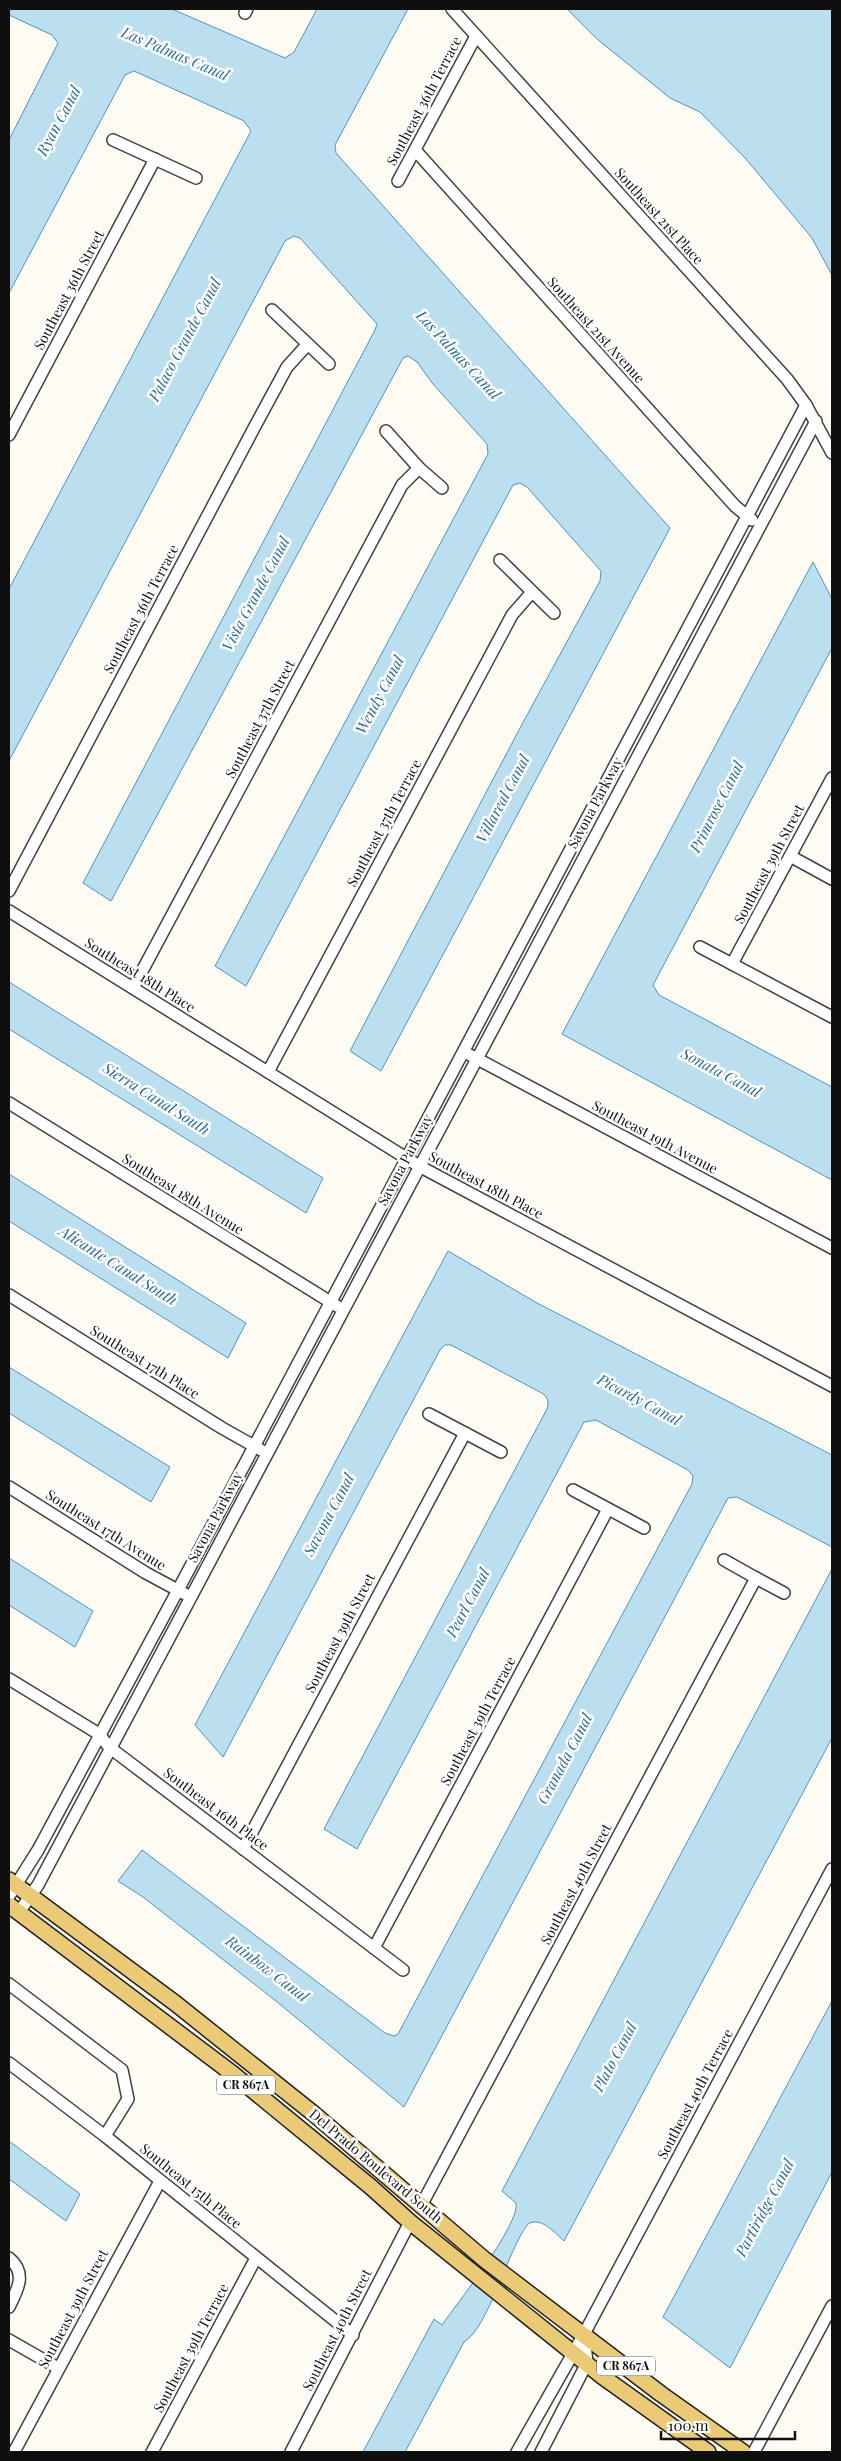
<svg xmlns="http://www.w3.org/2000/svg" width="841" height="2461" font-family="'Playfair Display',serif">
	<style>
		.water { fill: #bcdff0; stroke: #4b95c0 }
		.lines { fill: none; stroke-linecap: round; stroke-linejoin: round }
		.minor-casing { stroke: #424242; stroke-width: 14 }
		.major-casing { stroke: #202020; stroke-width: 18 }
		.minor { stroke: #fff; stroke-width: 11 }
		.major { stroke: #eaca76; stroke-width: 15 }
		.labels { text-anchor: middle; stroke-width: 5; stroke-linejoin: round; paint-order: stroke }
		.shield { fill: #fff; stroke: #575757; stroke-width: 1 }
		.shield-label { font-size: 12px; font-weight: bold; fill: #0f0f0f }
		.street-label { font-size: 14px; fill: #0f0f0f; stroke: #fff }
		.water-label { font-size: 15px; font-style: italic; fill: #256895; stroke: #fff }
	</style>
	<rect width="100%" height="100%" fill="#fefbf3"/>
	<!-- water -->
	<g class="water">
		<path d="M9,9H172L285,58L294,52L317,9H408L335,145L336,153L670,528L381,1071L350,1051L520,728L600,581L601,571L527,487L520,483L513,485L246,986L215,966L488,454L487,444L433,384L417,362L408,356L403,358L111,901L83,883L375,330L377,324L300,238L294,236L285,241L9,761V589L251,131L244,121L134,71L125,75L9,293V140L58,43L52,35L9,15Z"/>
		<path d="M567,9H832V275L812,238L746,159L700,112L670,98L597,39Z"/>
		<path d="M813,562L832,599V648L653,985L659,995L832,1087V1180L562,1034Z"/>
		<path d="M9,982L323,1178L306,1213L9,1029Z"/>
		<path d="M9,1174L246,1323L228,1358L9,1221Z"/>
		<path d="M448,1251L537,1303L832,1455V1547L737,1497L728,1498L404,2107L276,2001L143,1897L118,1881L142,1850L385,2033L394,2036L398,2034L692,1484L693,1476L688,1470L596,1420L584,1422L357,1849L324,1829L547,1409C550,1399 546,1395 538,1391L451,1345H445L440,1350L223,1757L195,1725Z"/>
		<path d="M9,1367L170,1467L151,1502L9,1413Z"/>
		<path d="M9,1558L93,1611L75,1647L9,1605Z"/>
		<path d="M832,1569V1738L564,2241C555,2233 541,2216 528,2224C507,2251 489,2327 464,2342L405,2452H363L434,2319L442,2325C456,2305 521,2223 516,2203L502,2191Z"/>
		<path d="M832,2001V2172L730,2368L663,2317Z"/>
		<path d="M9,2141L80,2194L66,2221L9,2179Z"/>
	</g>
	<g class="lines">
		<defs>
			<g id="minor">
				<path d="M452,9L787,379L806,405L832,453"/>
				<path d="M245,13L247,9"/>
				<path d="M113,140L196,178"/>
				<path d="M415,150L735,506L752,520"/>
				<path d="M398,181L476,36"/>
				<path d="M272,310L329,364"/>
				<path d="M386,431L419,468L442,488"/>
				<path d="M9,435L155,159"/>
				<path d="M500,560L554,613"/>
				<path d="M790,856L832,879"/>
				<path d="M9,891L254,428L287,367L307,345"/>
				<path d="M9,911L419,1166L832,1386"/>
				<path d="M700,947L832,1017"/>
				<path d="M732,964L832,778"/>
				<path d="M133,988L402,485L419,468"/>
				<path d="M470,1055L832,1248"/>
				<path d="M268,1072L512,615L532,592"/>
				<path d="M9,1103L337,1306"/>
				<path d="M9,1295L222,1428L261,1450"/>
				<path d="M429,1414L501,1452"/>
				<path d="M9,1487L146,1573L185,1594"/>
				<path d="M573,1490L644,1528"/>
				<path d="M756,1578L784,1593"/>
				<path d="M9,1679L99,1734L109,1747L403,1970"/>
				<path d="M243,1849L465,1433"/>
				<path d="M9,1896L38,1850L178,1590L806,405"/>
				<path d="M19,1912L38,1885L816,421"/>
				<path d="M374,1948L608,1509"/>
				<path d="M9,1984L122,2070L128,2099L105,2136"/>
				<path d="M9,2063L105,2136L353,2335"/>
				<path d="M422,2204L756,1578L724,1560"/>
				<path d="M9,2258C27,2273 18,2289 9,2307"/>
				<path d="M9,2340L58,2368"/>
				<path d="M14,2452L160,2181"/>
				<path d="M152,2452L256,2258"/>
				<path d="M291,2452L410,2222"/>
				<path d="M517,2452L584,2334L832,1869"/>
				<path d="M541,2452L587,2363L584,2334"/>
				<path d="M754,2452L832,2306"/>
			</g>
			<g id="major">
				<path d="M9,1880L175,2003L314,2114L485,2260L661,2394L743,2452"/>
				<path d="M9,1905L233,2074L371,2187L410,2222L603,2377L708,2452"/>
			</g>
		</defs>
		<!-- minor casing -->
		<use href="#minor" class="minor-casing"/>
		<!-- major casing -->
		<use href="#major" class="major-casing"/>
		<!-- minor -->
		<use href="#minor" class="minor"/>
		<!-- major -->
		<use href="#major" class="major"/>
	</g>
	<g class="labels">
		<!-- shield labels -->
		<g class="shield">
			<rect x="217" y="2075.5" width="58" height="19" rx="4"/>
			<rect x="597" y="2356.5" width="58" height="19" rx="4"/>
		</g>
		<g class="shield-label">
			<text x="246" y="2089">CR 867A</text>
			<text x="626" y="2370">CR 867A</text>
		</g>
		<!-- street labels -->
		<g class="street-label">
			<text transform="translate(424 101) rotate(-62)" y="5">Southeast 36th Terrace</text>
			<text transform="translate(659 216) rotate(48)" y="5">Southeast 21st Place</text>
			<text transform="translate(69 290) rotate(-62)" y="5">Southeast 36th Street</text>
			<text transform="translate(596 330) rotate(48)" y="5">Southeast 21st Avenue</text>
			<text transform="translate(141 609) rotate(-62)" y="5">Southeast 36th Terrace</text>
			<text transform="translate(260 719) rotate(-62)" y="5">Southeast 37th Street</text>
			<text transform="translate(595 803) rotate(-62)" y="5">Savona Parkway</text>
			<text transform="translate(384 823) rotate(-62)" y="5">Southeast 37th Terrace</text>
			<text transform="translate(769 864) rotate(-62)" y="5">Southeast 39th Street</text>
			<text transform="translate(140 975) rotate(32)" y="5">Southeast 18th Place</text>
			<text transform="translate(655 1137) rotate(28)" y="5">Southeast 19th Avenue</text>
			<text transform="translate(405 1160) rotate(-62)" y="5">Savona Parkway</text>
			<text transform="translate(486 1185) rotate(28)" y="5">Southeast 18th Place</text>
			<text transform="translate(183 1194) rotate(32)" y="5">Southeast 18th Avenue</text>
			<text transform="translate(145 1362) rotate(32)" y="5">Southeast 17th Place</text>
			<text transform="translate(215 1517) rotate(-62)" y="5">Savona Parkway</text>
			<text transform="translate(106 1530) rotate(32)" y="5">Southeast 17th Avenue</text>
			<text transform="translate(340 1633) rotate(-62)" y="5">Southeast 39th Street</text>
			<text transform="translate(478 1721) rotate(-62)" y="5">Southeast 39th Terrace</text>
			<text transform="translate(216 1809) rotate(37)" y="5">Southeast 16th Place</text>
			<text transform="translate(576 1884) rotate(-62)" y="5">Southeast 40th Street</text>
			<text transform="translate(695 2094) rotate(-62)" y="5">Southeast 40th Terrace</text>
			<text transform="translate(376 2166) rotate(40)" y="5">Del Prado Boulevard South</text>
			<text transform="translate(191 2186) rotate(39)" y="5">Southeast 15th Place</text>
			<text transform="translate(73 2309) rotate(-62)" y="5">Southeast 39th Street</text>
			<text transform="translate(337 2330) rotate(-63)" y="5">Southeast 40th Street</text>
			<text transform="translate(191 2348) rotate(-62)" y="5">Southeast 39th Terrace</text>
		</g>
		<!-- water labels -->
		<g class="water-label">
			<text transform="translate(175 54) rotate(23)" y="5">Las Palmas Canal</text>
			<text transform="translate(59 121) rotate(-62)" y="5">Ryan Canal</text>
			<text transform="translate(185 340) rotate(-62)" y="5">Palaco Grande Canal</text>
			<text transform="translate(458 355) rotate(47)" y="5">Las Palmas Canal</text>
			<text transform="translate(256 594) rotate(-62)" y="5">Vista Grande Canal</text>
			<text transform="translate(380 695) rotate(-62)" y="5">Wendy Canal</text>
			<text transform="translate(503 799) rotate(-62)" y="5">Villareal Canal</text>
			<text transform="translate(717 807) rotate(-63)" y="5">Primrose Canal</text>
			<text transform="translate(721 1073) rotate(28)" y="5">Sonata Canal</text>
			<text transform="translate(156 1099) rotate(32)" y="5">Sierra Canal South</text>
			<text transform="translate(118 1266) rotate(32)" y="5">Alicante Canal South</text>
			<text transform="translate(639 1400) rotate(28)" y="5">Picardy Canal</text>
			<text transform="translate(329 1515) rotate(-62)" y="5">Savona Canal</text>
			<text transform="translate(468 1603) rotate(-62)" y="5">Pearl Canal</text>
			<text transform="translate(565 1759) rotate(-62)" y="5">Granada Canal</text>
			<text transform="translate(267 1969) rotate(37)" y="5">Rainbow Canal</text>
			<text transform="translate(615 2057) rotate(-62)" y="5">Plato Canal</text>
			<text transform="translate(765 2208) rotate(-62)" y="5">Partiridge Canal</text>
		</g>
	</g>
	<!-- border -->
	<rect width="841" height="2461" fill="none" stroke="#0f0f0f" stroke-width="20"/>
	<!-- scale -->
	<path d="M661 2431v8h134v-8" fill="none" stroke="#0f0f0f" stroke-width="2.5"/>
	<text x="668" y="2431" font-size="15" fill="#0f0f0f" stroke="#ffffff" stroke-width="4" paint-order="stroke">100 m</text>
</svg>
